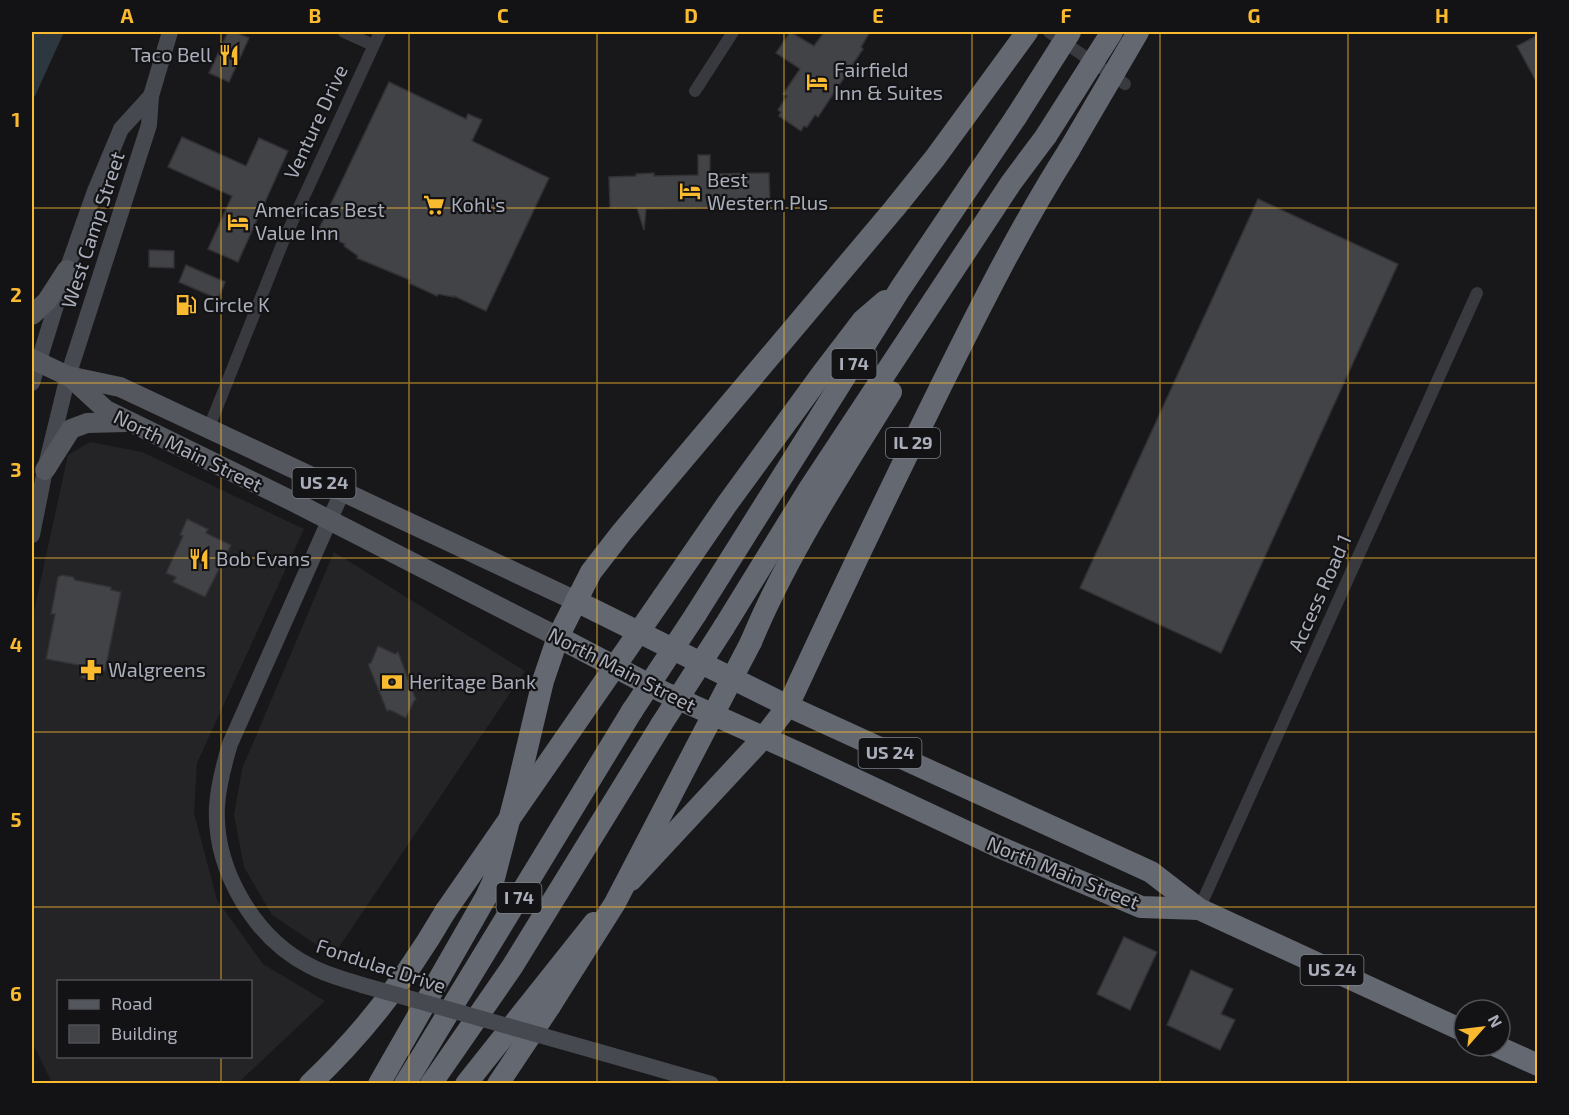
<svg xmlns="http://www.w3.org/2000/svg" width="1569" height="1115" font-family="'Exo 2',sans-serif">
	<style>
		.built { fill: #242427; fill-rule: evenodd }
		.water { fill: #2d373f }
		.building { fill: #424347; stroke: #323236; stroke-width: 1.5 }
		.lines { fill: none; stroke-linecap: round; stroke-linejoin: round }
		.street { stroke: #393a3f; stroke-width: 12 }
		.secondary { stroke: #474950; stroke-width: 16 }
		.primary { stroke: #55575f; stroke-width: 20 }
		.highway { stroke: #646871; stroke-width: 22 }
		.secondary-bridge { stroke: #474950; stroke-width: 16 }
		.highway-bridge { stroke: #646871; stroke-width: 22 }
		.grid { fill: none; stroke: #faba30; stroke-width: 1.5; stroke-opacity: 0.55 }
		.labels { text-anchor: middle; stroke-width: 4.5; stroke-linejoin: round; paint-order: stroke }
		.shield { fill: #131315; stroke: #7d8089; stroke-width: 1.5 }
		.shield-label { font-size: 18px; font-weight: bold; fill: #aaaebb }
		.poi-label { font-size: 20px; fill: #aaaebb; stroke: #131315; text-anchor: start }
		.street-label { font-size: 20px; fill: #aaaebb; stroke: #131315 }
		.neatline { fill: none; stroke: #faba30; stroke-width: 2 }
		.grid-label { font-size: 20px; text-anchor: middle; font-weight: bold; fill: #faba30 }
	</style>
	<rect width="100%" height="100%" fill="#18181a"/>
	<!-- built -->
	<g class="built">
		<path d="M90,442L142,452L304,529L197,763L194,813L217,900L263,964L325,1001L238,1083H52L32,1042V620L68,455ZM58,982H250V1056H58Z"/>
		<path d="M334,552L525,671L333,956L272,915L244,867L234,815L242,769Z"/>
	</g>
	<!-- water -->
	<path class="water" d="M32,32H64L35,96L32,98Z"/>
	<!-- building -->
	<g class="building">
		<path d="M228,32H235L249,38L229,82L209,73Z"/>
		<path d="M790,32L814,46L824,32H870L861,47L863,49L818,117L815,115L807,127L804,126L801,131L779,116L781,112L778,110L787,96L783,94L800,69L776,53Z"/>
		<path d="M1538,35V85L1517,46Z"/>
		<path d="M389,82L466,119L468,114L482,120L472,141L549,178L486,311L454,296V297L438,294L437,296L409,283L410,280L357,258L358,256L344,246L345,244L318,231Z"/>
		<path d="M182,137L246,166L259,138L288,151L238,262L208,249L232,196L168,167Z"/>
		<path d="M698,155H710V174L769,173L770,206H764L765,209L752,210V207L646,209L644,230L637,208H610L609,177L636,176V174L654,173V176L698,175Z"/>
		<path d="M1258,199L1398,264L1221,653L1080,588Z"/>
		<path d="M149,250L174,251V268L149,267Z"/>
		<path d="M186,265L225,282L218,299L179,282Z"/>
		<path d="M187,519L208,529L206,533L231,545L205,597L173,582L176,577L166,573L183,536L180,535Z"/>
		<path d="M62,575L73,577L75,580L111,587V590L121,592L105,671L99,670L97,681L81,678L83,666L46,659L55,614H51L58,577Z"/>
		<path d="M378,646L395,654L398,652L416,700L414,701L406,718L390,710L387,711L368,664L371,663Z"/>
		<path d="M1124,937L1157,952L1130,1010L1097,994Z"/>
		<path d="M1191,970L1233,989L1221,1014L1235,1020L1220,1050L1167,1025Z"/>
	</g>
	<g class="lines">
		<!-- street -->
		<g class="street">
			<path d="M344,32L373,45"/>
			<path d="M1049,32L1125,84"/>
			<path d="M695,91L733,32"/>
			<path d="M208,430L283,242L380,32"/>
			<path d="M1199,909L1477,293"/>
		</g>
		<!-- secondary -->
		<g class="secondary">
			<path d="M32,383L67,270L95,191L121,129L151,96"/>
			<path d="M342,492L230,744C224,764 218,785 217,807C214,869 254,938 310,966C326,975 344,979 362,985"/>
			<path d="M32,535L45,470L68,376L149,125L151,96L170,32"/>
			<path d="M596,1051L711,1084"/>
		</g>
		<!-- primary -->
		<g class="primary">
			<path d="M32,315L47,301L67,270"/>
			<path d="M32,359L68,376L120,387L576,601"/>
			<path d="M70,377L106,410L294,502L558,637"/>
			<path d="M45,470L71,429L87,423L126,422"/>
		</g>
		<!-- highway -->
		<g class="highway">
			<path d="M663,597L727,504L821,375L863,320L885,301"/>
			<path d="M576,601L788,706L1151,872L1199,909L1464,1031"/>
			<path d="M696,614L900,289L1016,117"/>
			<path d="M724,627L809,489L1011,183L1046,136"/>
			<path d="M558,637L663,692L805,756L999,847L1141,907L1199,909"/>
			<path d="M751,642C788,553 841,473 891,392"/>
			<path d="M631,880L764,737L788,706C837,600 887,495 939,390C979,309 1020,227 1069,150"/>
			<path d="M1496,1046L1538,1065"/>
			<path d="M310,1084C364,1033 408,976 445,912"/>
			<path d="M379,1084L486,897L493,882L518,786L543,681L558,637L591,572L622,532L894,209L935,158L1027,32"/>
			<path d="M405,1084L632,711"/>
			<path d="M431,1084L512,967L661,725"/>
			<path d="M466,1084L594,923"/>
			<path d="M498,1084L550,1006"/>
		</g>
		<!-- secondary-bridge -->
		<path class="secondary-bridge" d="M362,985L596,1051"/>
		<!-- highway-bridge -->
		<g class="highway-bridge">
			<path d="M1016,117L1070,32"/>
			<path d="M1046,136L1112,32"/>
			<path d="M1069,150L1138,32"/>
			<path d="M632,711L696,614"/>
			<path d="M661,725L724,627"/>
			<path d="M445,912L663,597"/>
			<path d="M550,1006L615,903L751,642"/>
		</g>
	</g>
	<!-- grid -->
	<path class="grid" d="M221,32V982M409,32V1084M597,32V1084M784,32V1084M972,32V1084M1160,32V1084M1348,32V1084M32,208H1538M32,383H1538M32,558H1538M32,732H1538M32,907H1538M221,1056V1084"/>
	<!-- icons -->
	<defs>
		<symbol id="restaurant-bare" viewBox="-9 -9 18 18"><path d="M-5-6h1v4h1v-4h1v4h1v-4h1v5L-1.5 .5V6h-2V.5L-5-1ZM5-6V6H3V1.5H1.5Q1.5-4 5-6Z" fill="#faba30" stroke="#131315" stroke-width="2.5" paint-order="stroke"/></symbol>
		<symbol id="hotel-bare" viewBox="-9 -9 18 18"><path d="M-6-4.5h1.5V1H6V5H4.5V3h-9V5H-6ZM-4 0a1.8 1.8 0 1 1 3.6 0ZM.5 0V-2.5h3Q6-2.5 6 0Z" fill="#faba30" stroke="#131315" stroke-width="2.5" paint-order="stroke"/></symbol>
		<symbol id="supermarket-bare" viewBox="-9 -9 18 18"><path d="M-6-5.5h2.5l.6 2H6L4.5 2H-2.5L-4.4-4H-6ZM-1.5 3.2a1.3 1.3 0 1 0 .1 0ZM3 3.2a1.3 1.3 0 1 0 .1 0Z" fill="#faba30" stroke="#131315" stroke-width="2.5" paint-order="stroke"/></symbol>
		<symbol id="fuel-bare" viewBox="-9 -9 18 18"><path d="M-5.5-6h7V0h2V4h1.3V-2.5L3-4.5l.8-.8L6-3V5H2.5V1h-1V6h-7ZM-4.2-4.7v3.2H.2V-4.7Z" fill="#faba30" stroke="#131315" stroke-width="2.5" paint-order="stroke"/></symbol>
		<symbol id="pharmacy-bare" viewBox="-9 -9 18 18"><path d="M-2-6h4v4h4v4h-4v4h-4v-4h-4v-4h4Z" fill="#faba30" stroke="#131315" stroke-width="2.5" paint-order="stroke"/></symbol>
		<symbol id="bank-bare" viewBox="-9 -9 18 18"><path d="M-6-4H6V4H-6ZM0-2.3a2.3 2.3 0 1 0 0 4.6a2.3 2.3 0 1 0 0-4.6Z" fill="#faba30" stroke="#131315" stroke-width="2.5" paint-order="stroke"/></symbol>
	</defs>
	<g fill-rule="evenodd">
		<use href="#restaurant-bare" x="214" y="40" width="30" height="30"/>
		<use href="#hotel-bare" x="802" y="67" width="30" height="30"/>
		<use href="#hotel-bare" x="675" y="176" width="30" height="30"/>
		<use href="#supermarket-bare" x="419" y="190" width="30" height="30"/>
		<use href="#hotel-bare" x="223" y="207" width="30" height="30"/>
		<use href="#fuel-bare" x="171" y="290" width="30" height="30"/>
		<use href="#restaurant-bare" x="184" y="544" width="30" height="30"/>
		<use href="#pharmacy-bare" x="76" y="655" width="30" height="30"/>
		<use href="#bank-bare" x="377" y="667" width="30" height="30"/>
	</g>
	<g class="labels">
		<!-- shield labels -->
		<g class="shield">
			<rect x="831.5" y="349" width="45" height="30" rx="4.5"/>
			<rect x="886" y="428" width="54" height="30" rx="4.5"/>
			<rect x="292.5" y="468" width="63" height="30" rx="4.5"/>
			<rect x="858.5" y="738" width="63" height="30" rx="4.5"/>
			<rect x="496.5" y="883" width="45" height="30" rx="4.5"/>
			<rect x="1300.5" y="955" width="63" height="30" rx="4.5"/>
		</g>
		<g class="shield-label">
			<text x="854" y="370">I 74</text>
			<text x="913" y="449">IL 29</text>
			<text x="324" y="489">US 24</text>
			<text x="890" y="759">US 24</text>
			<text x="519" y="904">I 74</text>
			<text x="1332" y="976">US 24</text>
		</g>
		<!-- poi labels -->
		<g class="poi-label">
			<text x="212" y="62" text-anchor="end">Taco Bell</text>
			<text x="834" y="77">Fairfield<tspan x="834" dy="23">Inn &amp; Suites</tspan></text>
			<text x="707" y="187">Best<tspan x="707" dy="23">Western Plus</tspan></text>
			<text x="451" y="212">Kohl's</text>
			<text x="255" y="217">Americas Best<tspan x="255" dy="23">Value Inn</tspan></text>
			<text x="203" y="312">Circle K</text>
			<text x="216" y="566">Bob Evans</text>
			<text x="108" y="677">Walgreens</text>
			<text x="409" y="689">Heritage Bank</text>
		</g>
		<!-- street labels -->
		<g class="street-label">
			<text transform="translate(316 122) rotate(-65)" y="7">Venture Drive</text>
			<text transform="translate(93 230) rotate(-72)" y="7">West Camp Street</text>
			<text transform="translate(188 451) rotate(26)" y="7">North Main Street</text>
			<text transform="translate(1320 593) rotate(-66)" y="7">Access Road 1</text>
			<text transform="translate(622 670) rotate(27)" y="7">North Main Street</text>
			<text transform="translate(1063 873) rotate(22)" y="7">North Main Street</text>
			<text transform="translate(381 966) rotate(18)" y="7">Fondulac Drive</text>
		</g>
	</g>
	<!-- border -->
	<rect width="1569" height="1115" fill="none" stroke="#131315" stroke-width="66"/>
	<!-- legend -->
	<rect x="57" y="980" width="195" height="78" fill="#131315" stroke="#4f5157" stroke-width="1.5"/>
	<rect x="69" y="1000" width="30" height="9" fill="#55575f" stroke="#4f5157" stroke-width="1.5"/>
	<text x="111" y="1010" font-size="18" fill="#aaaebb">Road</text>
	<rect x="69" y="1025" width="30" height="18" fill="#424347" stroke="#4f5157" stroke-width="1.5"/>
	<text x="111" y="1040" font-size="18" fill="#aaaebb">Building</text>
	<!-- north arrow -->
	<g transform="translate(1482 1028) rotate(62)"><circle r="28" fill="#131315" stroke="#4f5157" stroke-width="1.5"/>
	<path d="M0-4.5L10 22L0 15L-10 22Z" fill="#faba30"/>
	<text y="-9" font-size="16" font-weight="bold" text-anchor="middle" fill="#aaaebb">N</text>
	</g>
	<rect x="33" y="33" width="1503" height="1049" class="neatline"/>
	<g class="grid-label">
		<text x="127" y="23">A</text>
		<text x="315" y="23">B</text>
		<text x="503" y="23">C</text>
		<text x="691" y="23">D</text>
		<text x="878" y="23">E</text>
		<text x="1066" y="23">F</text>
		<text x="1254" y="23">G</text>
		<text x="1442" y="23">H</text>
		<text x="16" y="127">1</text>
		<text x="16" y="302">2</text>
		<text x="16" y="477">3</text>
		<text x="16" y="652">4</text>
		<text x="16" y="827">5</text>
		<text x="16" y="1001">6</text>
	</g>
</svg>
